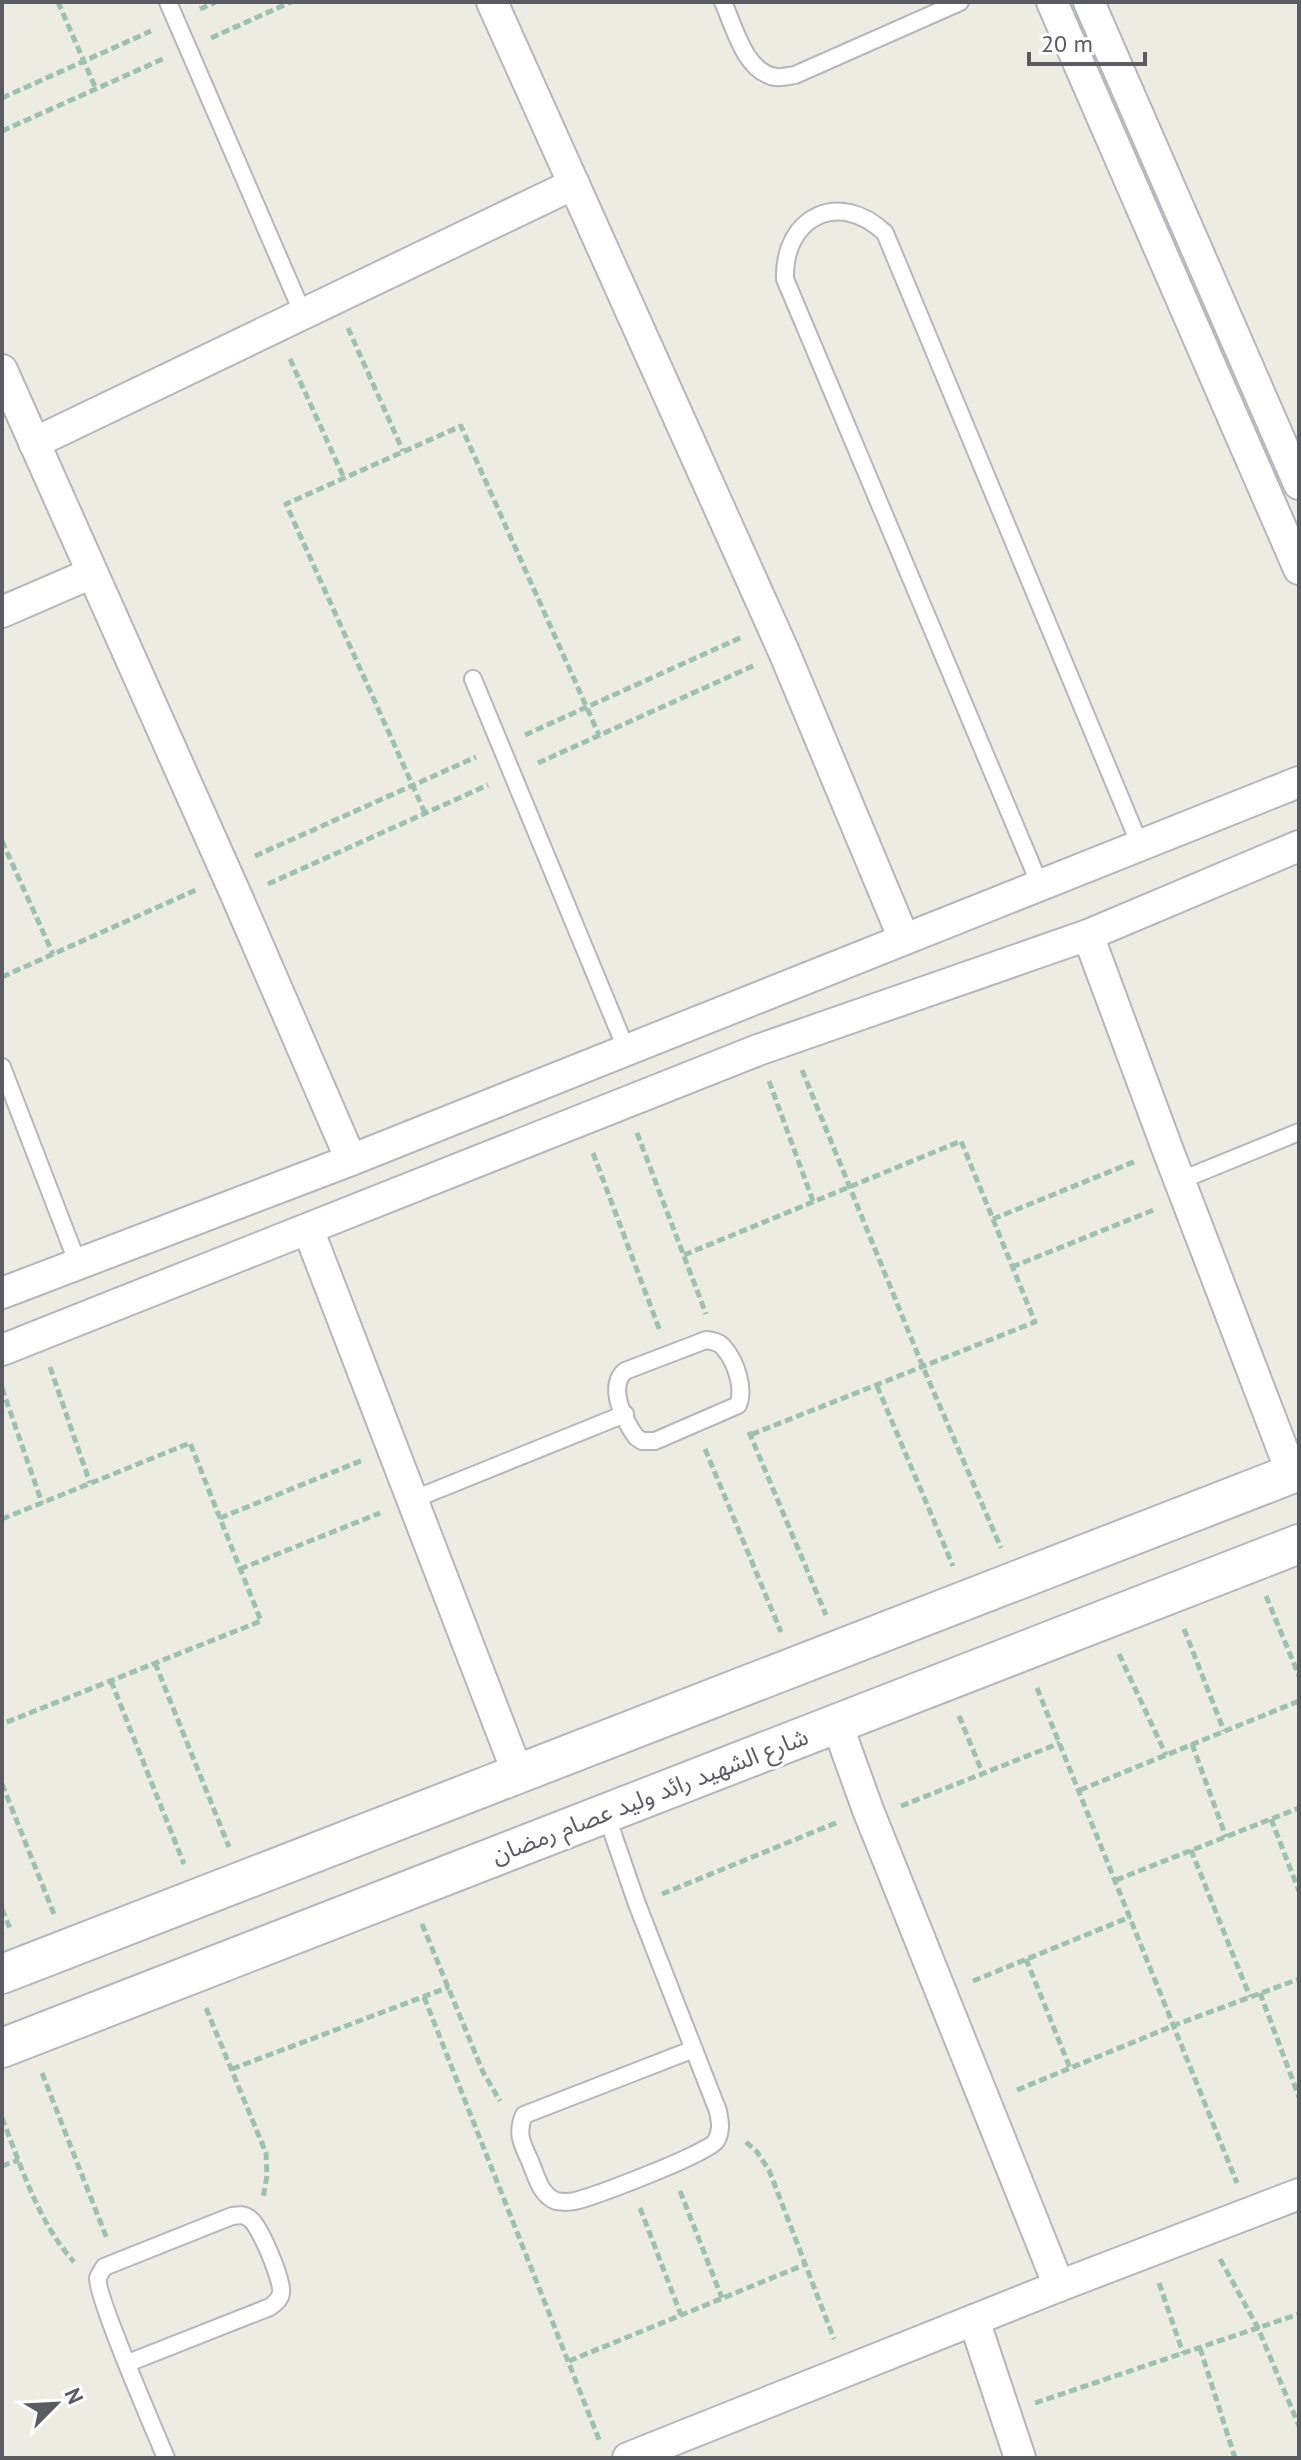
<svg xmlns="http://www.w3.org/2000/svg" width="1301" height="2460" font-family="'PT Sans','Noto Sans Arabic',sans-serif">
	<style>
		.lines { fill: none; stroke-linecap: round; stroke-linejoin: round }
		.service-casing { stroke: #b5b6bc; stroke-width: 20 }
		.minor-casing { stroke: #b5b6bc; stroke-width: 34 }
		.tertiary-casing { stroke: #b5b6bc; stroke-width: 42 }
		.path { stroke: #9cc1b0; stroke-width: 5; stroke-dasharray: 8 4; stroke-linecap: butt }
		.service { stroke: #fff; stroke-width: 16 }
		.minor { stroke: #fff; stroke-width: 30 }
		.tertiary { stroke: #fff; stroke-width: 38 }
		.labels { text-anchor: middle; stroke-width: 6; stroke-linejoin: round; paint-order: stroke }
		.street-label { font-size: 24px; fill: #5b5c62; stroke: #fff }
	</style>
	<rect width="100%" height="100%" fill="#ecece3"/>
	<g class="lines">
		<defs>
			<g id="service">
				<path d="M168,2L303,314"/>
				<path d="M723,2C734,26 745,73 776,77C781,78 789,76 795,75L960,2"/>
				<path d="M473,679L627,1051"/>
				<path d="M1040,885L785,279C783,217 839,189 885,233L1140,845"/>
				<path d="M2,1067L78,1264"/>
				<path d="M1179,1181L1299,1132"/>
				<path d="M706,1340C713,1341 720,1342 724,1348C736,1362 745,1389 738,1405L655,1441H642L636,1437C624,1420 607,1387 625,1371Z"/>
				<path d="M412,1500L625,1414"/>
				<path d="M606,1814L637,1904L718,2111C720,2121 722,2131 716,2141C707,2154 595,2196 575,2201C570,2202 561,2202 556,2201C540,2195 536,2175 530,2161C522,2144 516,2133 524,2115L694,2049"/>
				<path d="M128,2363L270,2307C275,2303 280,2300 281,2293C283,2281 260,2226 250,2219C244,2214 239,2215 232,2216L104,2267C102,2271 99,2274 98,2278C95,2293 156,2434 166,2458"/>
			</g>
			<g id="minor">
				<path d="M492,2L784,652L904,939"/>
				<path d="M1052,2L1299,569"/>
				<path d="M1089,2L1299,484"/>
				<path d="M2,370L237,897L351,1160"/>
				<path d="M34,443L574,184"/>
				<path d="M2,612L92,573"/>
				<path d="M1088,935L1167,1148L1292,1474"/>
				<path d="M308,1229L518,1774"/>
				<path d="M2,1293L351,1160L1299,782"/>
				<path d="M2,1350L758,1050L1088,935L1299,846"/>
				<path d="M837,1724L868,1810L1059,2286"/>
				<path d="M974,2320L1020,2458"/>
				<path d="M628,2458L1059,2286L1299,2194"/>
			</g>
			<g id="tertiary">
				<path d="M2,1974L1299,1471"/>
				<path d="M2,2048L1299,1544"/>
			</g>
		</defs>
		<!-- service casing -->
		<use href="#service" class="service-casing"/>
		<!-- minor casing -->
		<use href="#minor" class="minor-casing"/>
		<!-- tertiary casing -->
		<use href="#tertiary" class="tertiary-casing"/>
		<!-- path -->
		<g class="path">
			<path d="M58,2L96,89"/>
			<path d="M200,9L216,2"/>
			<path d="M211,38L291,2"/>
			<path d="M2,98L151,31"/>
			<path d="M2,131L165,58"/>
			<path d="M348,328L403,451"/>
			<path d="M290,359L344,478"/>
			<path d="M525,735L742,637"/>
			<path d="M538,763L755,665"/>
			<path d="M425,813L286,504L461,426L599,735"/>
			<path d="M2,841L53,954"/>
			<path d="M255,856L476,757"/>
			<path d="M268,884L488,785"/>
			<path d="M2,977L198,889"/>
			<path d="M802,1070L923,1367L1001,1548"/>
			<path d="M769,1081L813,1201"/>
			<path d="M637,1133L706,1314"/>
			<path d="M593,1153L660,1331"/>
			<path d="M993,1219L1136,1161"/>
			<path d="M684,1255L961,1141L1035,1322L750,1435"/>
			<path d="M1012,1267L1156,1209"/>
			<path d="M50,1367L90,1483"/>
			<path d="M877,1386L953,1566"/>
			<path d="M2,1388L42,1503"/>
			<path d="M749,1432L826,1615"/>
			<path d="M705,1449L781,1632"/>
			<path d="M220,1518L363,1460"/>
			<path d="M2,1519L190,1443L261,1621L2,1724"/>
			<path d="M240,1569L380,1513"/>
			<path d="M1266,1596L1299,1676"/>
			<path d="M1184,1629L1224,1731"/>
			<path d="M1119,1654L1166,1755"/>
			<path d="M155,1663L229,1847"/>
			<path d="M111,1681L184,1864"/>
			<path d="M1037,1688L1237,2183"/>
			<path d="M959,1716L983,1774"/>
			<path d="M1192,1744L1226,1837"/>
			<path d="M2,1784L54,1914"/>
			<path d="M1080,1790L1299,1701"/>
			<path d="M901,1806L1060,1743"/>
			<path d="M1271,1819L1299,1891"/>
			<path d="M1191,1850L1250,1997"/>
			<path d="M1116,1880L1299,1808"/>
			<path d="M662,1894L838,1822"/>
			<path d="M2,1909L11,1931"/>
			<path d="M422,1924L483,2072L500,2101"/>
			<path d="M1026,1959L1070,2068"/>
			<path d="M973,1981L1130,1917"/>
			<path d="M1260,1993L1299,2097"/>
			<path d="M424,1997L600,2442"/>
			<path d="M206,2008L266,2153L267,2176L263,2198"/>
			<path d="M232,2069L449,1987"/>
			<path d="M42,2073L107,2239"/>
			<path d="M1017,2090L1175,2025L1299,1979"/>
			<path d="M2,2118C22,2168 38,2222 74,2262"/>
			<path d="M746,2142L757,2152L769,2170L834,2339"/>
			<path d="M2,2166L19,2160"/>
			<path d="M680,2191L722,2298"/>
			<path d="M640,2208L681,2315"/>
			<path d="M1220,2259L1258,2328L1299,2426"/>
			<path d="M1159,2283L1183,2353"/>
			<path d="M1200,2348L1235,2458"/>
			<path d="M569,2361L806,2264"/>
			<path d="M1035,2403L1299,2314"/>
		</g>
		<!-- service -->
		<use href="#service" class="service"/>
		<!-- minor -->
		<use href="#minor" class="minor"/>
		<!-- tertiary -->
		<use href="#tertiary" class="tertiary"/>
	</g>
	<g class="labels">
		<!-- street labels -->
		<g class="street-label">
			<text transform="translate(650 1796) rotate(-21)" y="8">شارع الشهيد رائد وليد عصام رمضان</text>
		</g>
	</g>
	<!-- border -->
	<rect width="1301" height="2460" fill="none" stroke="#5b5c62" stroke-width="8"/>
	<!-- north arrow -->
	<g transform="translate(56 2404) rotate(66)" stroke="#ffffff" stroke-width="6" paint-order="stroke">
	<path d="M0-6L14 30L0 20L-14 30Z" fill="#5b5c62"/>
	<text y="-12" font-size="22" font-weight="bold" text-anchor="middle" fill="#5b5c62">N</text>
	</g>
	<!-- scale -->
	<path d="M1029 52v12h116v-12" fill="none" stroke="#5b5c62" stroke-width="4"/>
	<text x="1041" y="52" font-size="24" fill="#5b5c62" stroke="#ffffff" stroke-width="6" paint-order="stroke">20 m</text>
</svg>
